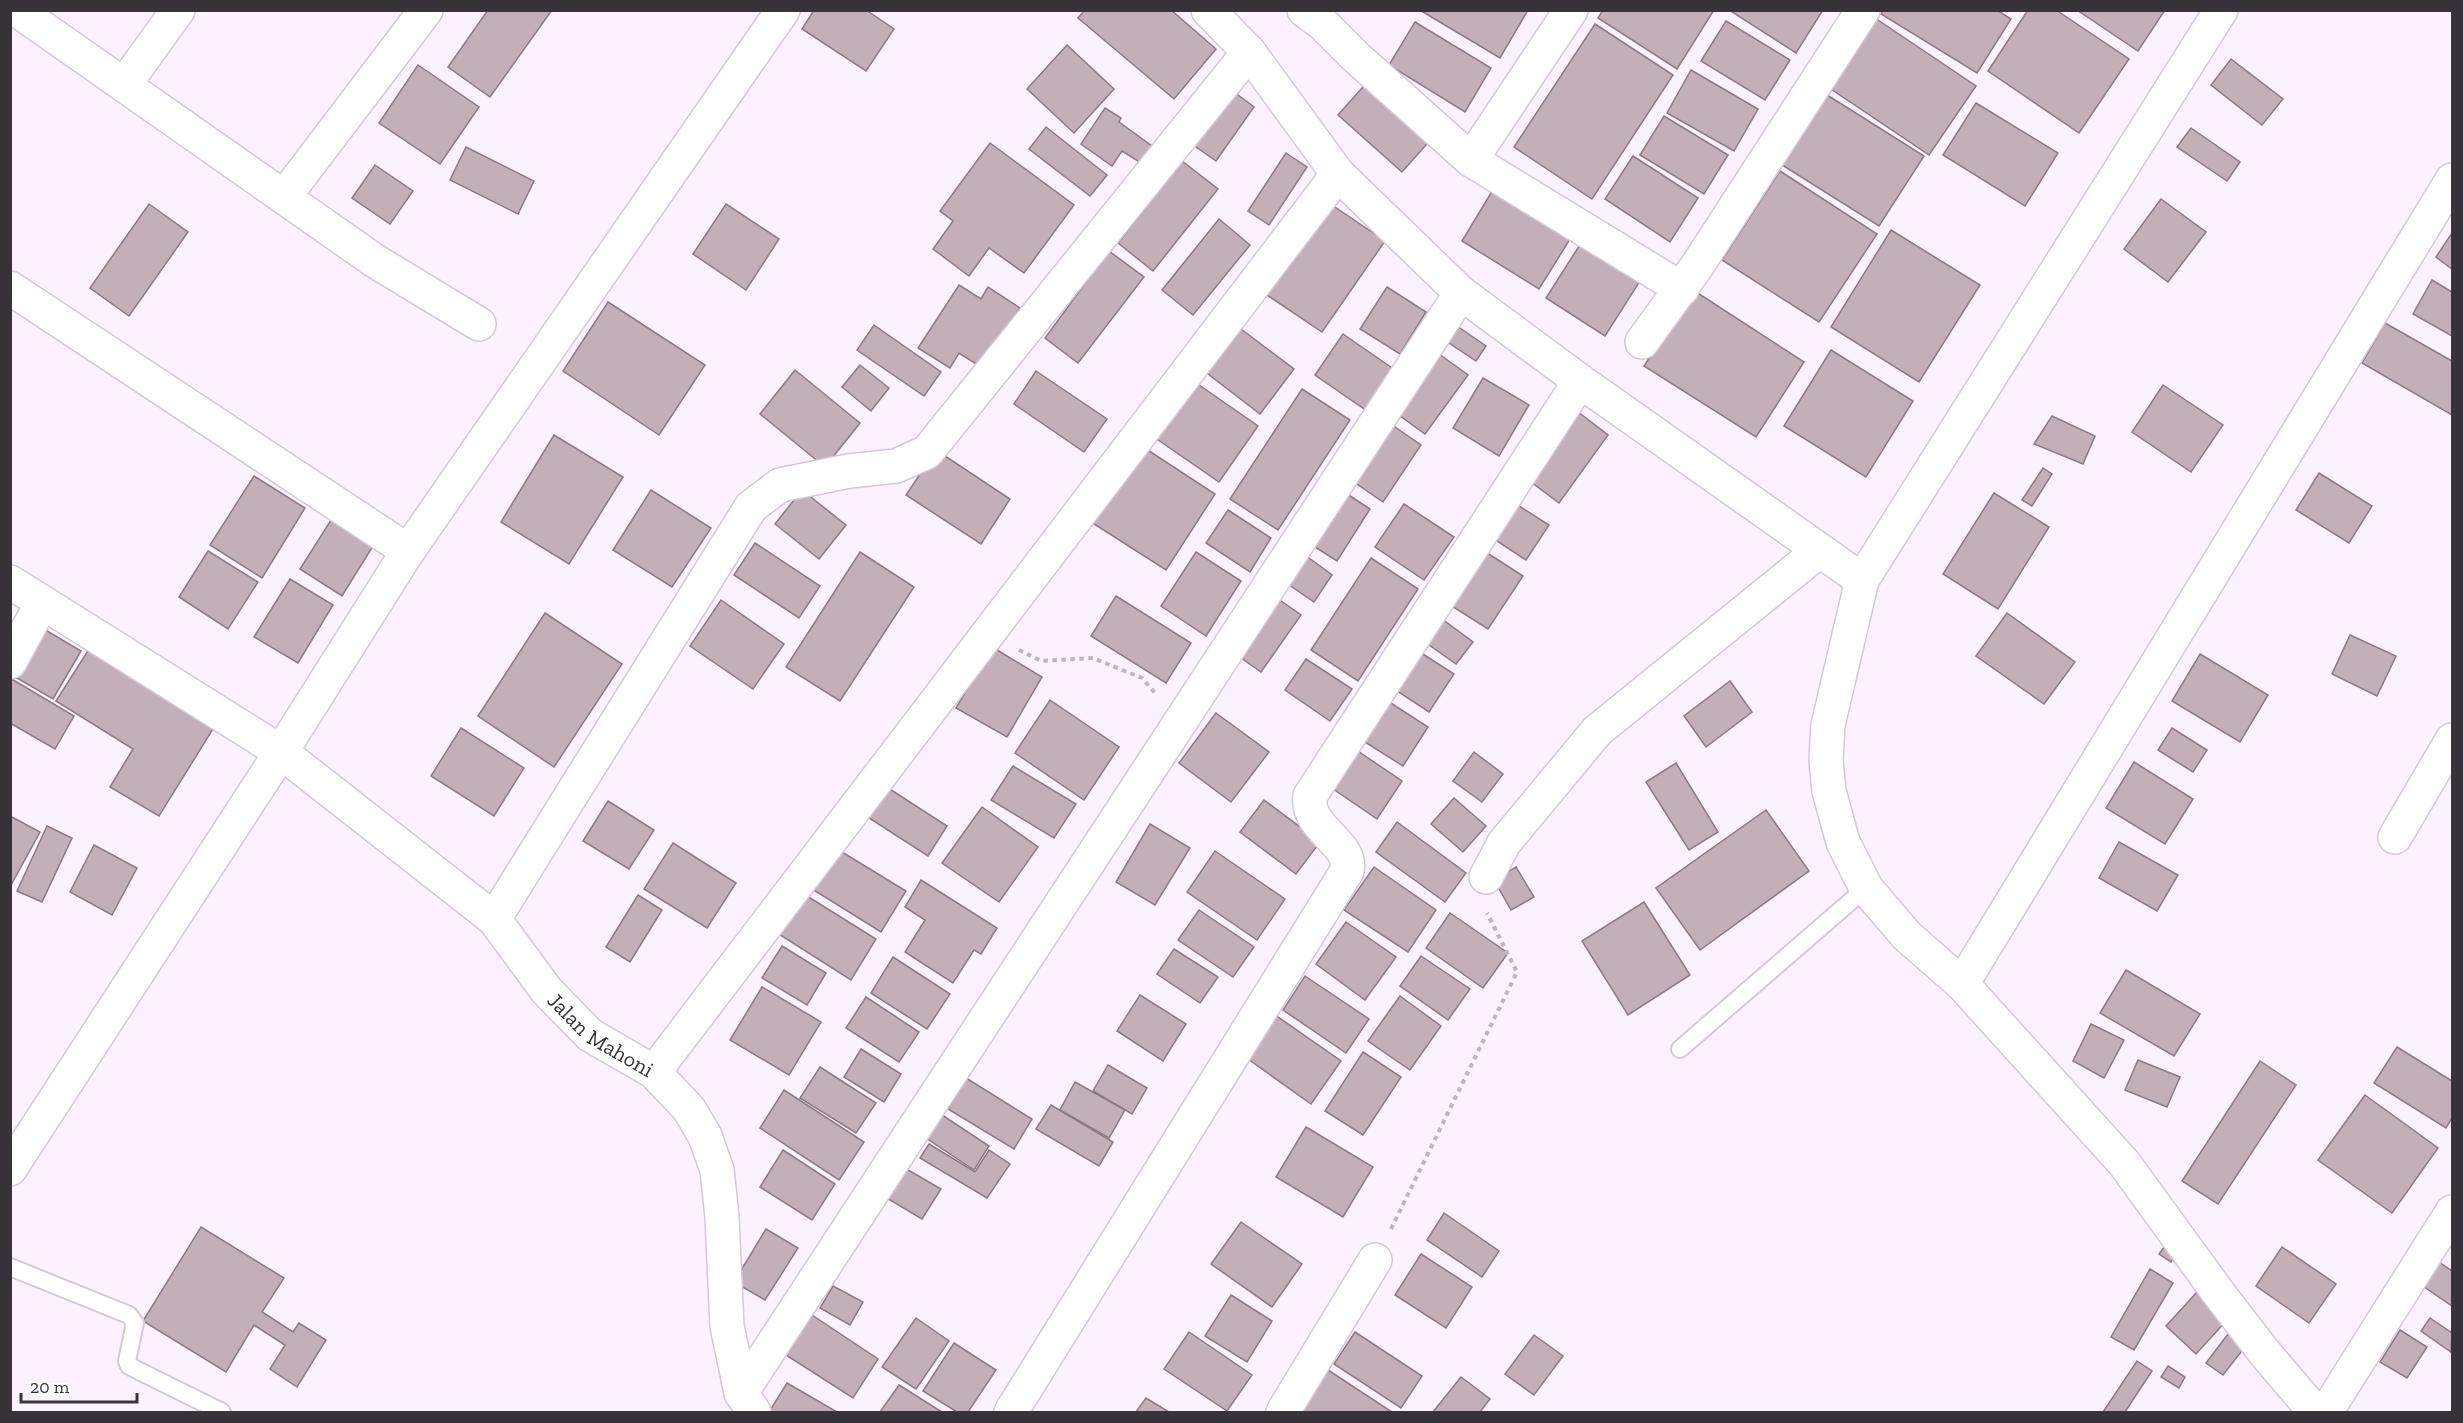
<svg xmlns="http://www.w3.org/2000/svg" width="2463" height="1423" font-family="'Zilla Slab',serif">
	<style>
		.building { fill: #c3afba; stroke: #8c7a84; stroke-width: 1.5 }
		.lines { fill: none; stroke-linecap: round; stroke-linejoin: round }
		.lane-casing { stroke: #d5c9d9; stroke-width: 20 }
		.street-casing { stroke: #d5c9d9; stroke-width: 36 }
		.path { stroke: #beb5c1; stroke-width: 4; stroke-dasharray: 4.5 4.5; stroke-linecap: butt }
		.lane { stroke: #fff; stroke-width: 16 }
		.street { stroke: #fff; stroke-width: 33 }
		.labels { text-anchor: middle; stroke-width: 6; stroke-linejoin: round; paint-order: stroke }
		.street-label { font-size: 22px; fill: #38333a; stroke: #fff }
	</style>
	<rect width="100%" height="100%" fill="#fbf1ff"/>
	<!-- building -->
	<g class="building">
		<path d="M488,10H552L490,97L448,67Z"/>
		<path d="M814,10H866L894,29L866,71L802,29Z"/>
		<path d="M1085,10H1171L1216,49L1174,99L1078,18Z"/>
		<path d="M1425,10H1528L1500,58L1423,12Z"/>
		<path d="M1603,10H1714L1677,69L1598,18Z"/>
		<path d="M1729,10H1823L1796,53Z"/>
		<path d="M1883,10H1997L2011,19L1977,73L1881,14Z"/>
		<path d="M2028,10H2056L2129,59L2079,133L1988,71Z"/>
		<path d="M2077,10H2165L2138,51Z"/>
		<path d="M1875,18L1976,86L1929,155L1828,87Z"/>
		<path d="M1726,21L1790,60L1765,100L1701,61Z"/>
		<path d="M1415,22L1491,68L1465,112L1389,65Z"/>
		<path d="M1595,24L1673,75L1592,199L1514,147Z"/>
		<path d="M1067,45L1114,89L1074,133L1027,89Z"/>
		<path d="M2231,59L2283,99L2262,125L2211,85Z"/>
		<path d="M418,65L479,107L440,164L379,123Z"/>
		<path d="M1691,70L1758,109L1734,151L1667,113Z"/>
		<path d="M1369,80L1433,137L1402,172L1338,115Z"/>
		<path d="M1230,89L1254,107L1216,161L1192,144Z"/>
		<path d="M1824,93L1924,156L1879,226L1779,163Z"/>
		<path d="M1976,103L2058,153L2025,206L1943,155Z"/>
		<path d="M1105,108L1121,118L1119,122L1152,146L1141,163L1122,151L1112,166L1081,144Z"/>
		<path d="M1664,116L1728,155L1704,194L1640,155Z"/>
		<path d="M1046,127L1107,175L1090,196L1029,149Z"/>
		<path d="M2191,128L2240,162L2227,181L2177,147Z"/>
		<path d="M990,143L1074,205L1024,273L989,248L969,276L933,249L953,221L940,211Z"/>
		<path d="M466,147L534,181L518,214L450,180Z"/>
		<path d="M1286,153L1307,167L1269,225L1248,211Z"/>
		<path d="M1633,156L1698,198L1670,242L1605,199Z"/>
		<path d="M1182,161L1218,189L1153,271L1118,243Z"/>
		<path d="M375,165L413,191L390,224L352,198Z"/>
		<path d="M1780,171L1877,234L1819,322L1722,260Z"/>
		<path d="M1497,183L1575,231L1539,289L1462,241Z"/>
		<path d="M2161,199L2206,232L2168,282L2124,249Z"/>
		<path d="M1329,203L1385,241L1322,332L1267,295Z"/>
		<path d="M149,204L188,232L129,316L90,288Z"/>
		<path d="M726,204L779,239L746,290L693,254Z"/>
		<path d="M1219,219L1250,245L1193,315L1162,290Z"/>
		<path d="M1891,230L1980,285L1919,382L1831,327Z"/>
		<path d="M2452,233V269L2436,257Z"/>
		<path d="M1581,243L1640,281L1605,336L1546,298Z"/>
		<path d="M1109,251L1144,277L1078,363L1045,338Z"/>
		<path d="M2432,280L2452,292V336L2413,314Z"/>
		<path d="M959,285L981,299L988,287L1020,308L981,367L959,353L950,368L918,348Z"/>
		<path d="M1387,287L1426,312L1400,354L1360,329Z"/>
		<path d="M1693,290L1804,362L1756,437L1644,366Z"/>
		<path d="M608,302L705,365L659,435L563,371Z"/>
		<path d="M2385,323L2452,361V415L2362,363Z"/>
		<path d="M1454,324L1486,346L1476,361L1443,339Z"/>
		<path d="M874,325L941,372L924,396L857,350Z"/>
		<path d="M1237,326L1294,369L1260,414L1203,370Z"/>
		<path d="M1343,334L1395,370L1367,411L1315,375Z"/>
		<path d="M1831,350L1913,401L1866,477L1784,426Z"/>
		<path d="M1439,354L1468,375L1425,434L1396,413Z"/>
		<path d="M860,365L889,388L871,411L842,387Z"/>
		<path d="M795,370L860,423L825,467L760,414Z"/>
		<path d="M1036,371L1107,419L1084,452L1014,404Z"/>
		<path d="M1483,378L1529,405L1499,456L1453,428Z"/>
		<path d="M1192,380L1258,426L1219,482L1154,437Z"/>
		<path d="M2163,385L2223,425L2191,472L2132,432Z"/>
		<path d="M1302,389L1350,420L1278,530L1230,499Z"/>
		<path d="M1573,408L1608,435L1559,503L1523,476Z"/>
		<path d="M2052,416L2095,436L2083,464L2034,444Z"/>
		<path d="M1392,425L1421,445L1383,502L1354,482Z"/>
		<path d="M554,435L623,477L569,564L501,522Z"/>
		<path d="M1140,445L1215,494L1166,570L1091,522Z"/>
		<path d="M936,450L1010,499L981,544L906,495Z"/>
		<path d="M2043,468L2052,474L2032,506L2022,500Z"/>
		<path d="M2319,473L2372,506L2349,543L2296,510Z"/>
		<path d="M254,476L305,508L262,578L210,545Z"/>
		<path d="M651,490L711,528L672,587L613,550Z"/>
		<path d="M802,490L846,525L819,559L775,524Z"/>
		<path d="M1341,490L1370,509L1337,561L1307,542Z"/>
		<path d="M1994,493L2049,527L1998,609L1943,574Z"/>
		<path d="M1513,502L1549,525L1526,560L1491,537Z"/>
		<path d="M1404,504L1454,537L1424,580L1375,547Z"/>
		<path d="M1228,510L1271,538L1250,572L1206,543Z"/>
		<path d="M331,520L373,546L342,596L300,569Z"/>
		<path d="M755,543L820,586L799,618L734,575Z"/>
		<path d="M1481,549L1523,576L1488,629L1447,603Z"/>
		<path d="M208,551L258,582L228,629L179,597Z"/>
		<path d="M860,552L914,587L840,701L786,667Z"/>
		<path d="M1196,552L1241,581L1206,636L1161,606Z"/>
		<path d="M1305,555L1332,575L1314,602L1285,582Z"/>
		<path d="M1371,558L1418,589L1358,681L1311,650Z"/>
		<path d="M290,579L333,605L298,663L254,637Z"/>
		<path d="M1116,596L1191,643L1166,683L1091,636Z"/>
		<path d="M1277,598L1301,615L1261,672L1237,655Z"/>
		<path d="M721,600L784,644L753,689L690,646Z"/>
		<path d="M545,613L622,664L554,767L478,716Z"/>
		<path d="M2007,613L2075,662L2044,704L1976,656Z"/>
		<path d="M1442,619L1473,642L1456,664L1425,642Z"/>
		<path d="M37,625L81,651L53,699L10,674Z"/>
		<path d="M2350,635L2396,656L2377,696L2332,674Z"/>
		<path d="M91,646L216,724L159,816L110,787L133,749L56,701Z"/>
		<path d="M992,647L1042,677L1007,737L956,708Z"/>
		<path d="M1415,649L1454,674L1429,712L1391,687Z"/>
		<path d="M2200,654L2268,695L2240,742L2172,701Z"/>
		<path d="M1306,659L1352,689L1330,721L1285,690Z"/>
		<path d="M10,678L74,716L55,749L10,723Z"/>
		<path d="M1730,681L1752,712L1706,747L1684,716Z"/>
		<path d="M1383,698L1428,727L1403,766L1357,737Z"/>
		<path d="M1050,700L1119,747L1084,800L1015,753Z"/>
		<path d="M1216,713L1269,752L1231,802L1179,763Z"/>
		<path d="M461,728L524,768L494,816L431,776Z"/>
		<path d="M2172,728L2207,750L2193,772L2158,750Z"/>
		<path d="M1349,745L1402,781L1377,819L1323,782Z"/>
		<path d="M1474,752L1503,774L1482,802L1453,781Z"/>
		<path d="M2134,762L2193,799L2165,844L2106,808Z"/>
		<path d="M1676,763L1718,832L1689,850L1646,782Z"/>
		<path d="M1013,766L1076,804L1054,838L991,800Z"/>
		<path d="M885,786L947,826L928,856L866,816Z"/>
		<path d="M1454,798L1486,826L1463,852L1431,824Z"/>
		<path d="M1264,800L1320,842L1296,874L1240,832Z"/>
		<path d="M608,801L654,830L629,869L583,841Z"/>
		<path d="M982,807L1038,847L999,902L942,863Z"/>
		<path d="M1766,810L1809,871L1700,950L1656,888Z"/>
		<path d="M10,816L40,832L10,887Z"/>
		<path d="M1397,822L1466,873L1445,902L1376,852Z"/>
		<path d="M1150,824L1190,848L1155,905L1116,882Z"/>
		<path d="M47,826L72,838L42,902L17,891Z"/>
		<path d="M2119,842L2178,875L2157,911L2099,878Z"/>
		<path d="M673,843L736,883L707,928L644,889Z"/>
		<path d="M94,845L137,868L112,915L70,892Z"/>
		<path d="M837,849L906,891L881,932L812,889Z"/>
		<path d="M1215,851L1285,899L1257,940L1187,892Z"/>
		<path d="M1374,867L1436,910L1408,952L1344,910Z"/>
		<path d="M1516,867L1534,897L1511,910L1494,880Z"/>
		<path d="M921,880L997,928L981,954L974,950L953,983L905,952L925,920L905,907Z"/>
		<path d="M799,891L876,939L851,980L774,931Z"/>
		<path d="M638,895L662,910L630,962L606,947Z"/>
		<path d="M1644,902L1690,975L1628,1015L1582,941Z"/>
		<path d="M1199,910L1254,947L1233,977L1178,940Z"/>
		<path d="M1450,913L1508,953L1483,988L1426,948Z"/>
		<path d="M1346,922L1396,957L1365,1000L1316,964Z"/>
		<path d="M782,946L826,973L807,1005L762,978Z"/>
		<path d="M1174,949L1218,977L1200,1003L1157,974Z"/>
		<path d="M1421,956L1470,989L1448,1020L1400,986Z"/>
		<path d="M893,957L950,994L927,1029L871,993Z"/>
		<path d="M2126,970L2200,1014L2174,1056L2100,1013Z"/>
		<path d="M1305,976L1369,1019L1346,1053L1283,1010Z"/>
		<path d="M762,987L821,1022L789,1075L730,1040Z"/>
		<path d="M1140,995L1186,1024L1163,1061L1117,1031Z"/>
		<path d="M1400,996L1441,1026L1410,1070L1368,1041Z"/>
		<path d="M866,997L919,1032L899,1062L846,1028Z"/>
		<path d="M1271,1012L1341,1061L1311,1104L1241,1054Z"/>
		<path d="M2091,1024L2124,1040L2104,1078L2073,1061Z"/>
		<path d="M2397,1047L2452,1081V1118L2446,1128L2374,1083Z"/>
		<path d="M861,1049L901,1074L884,1102L844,1077Z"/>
		<path d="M1363,1052L1401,1077L1363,1135L1325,1111Z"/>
		<path d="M2138,1060L2180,1077L2167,1107L2125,1090Z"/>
		<path d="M2260,1061L2296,1085L2218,1204L2182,1181Z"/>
		<path d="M1108,1065L1147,1088L1132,1114L1093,1091Z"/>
		<path d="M820,1067L876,1103L856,1133L800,1098Z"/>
		<path d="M966,1078L1032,1119L1014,1149L948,1109Z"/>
		<path d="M1075,1082L1125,1110L1109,1138L1060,1110Z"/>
		<path d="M784,1090L864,1142L839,1180L760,1128Z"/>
		<path d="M2365,1095L2438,1148L2392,1213L2318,1160Z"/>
		<path d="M1051,1105L1113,1142L1099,1166L1036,1129Z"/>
		<path d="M933,1109L989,1146L974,1170L917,1132Z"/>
		<path d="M1306,1127L1373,1167L1343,1217L1276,1177Z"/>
		<path d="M929,1144L975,1172L989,1150L1010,1164L987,1198L920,1158Z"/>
		<path d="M783,1150L835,1184L812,1220L760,1187Z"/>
		<path d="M903,1167L941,1189L922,1219L885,1197Z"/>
		<path d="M1444,1213L1499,1251L1482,1277L1427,1240Z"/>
		<path d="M1241,1222L1302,1264L1272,1307L1211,1264Z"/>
		<path d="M201,1227L284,1278L262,1312L293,1332L299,1323L326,1340L297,1387L270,1369L285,1345L254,1325L226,1372L143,1321Z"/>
		<path d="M766,1229L798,1248L765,1300L734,1282Z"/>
		<path d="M2167,1243L2178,1251L2171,1262L2159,1254Z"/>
		<path d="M2282,1247L2336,1284L2309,1323L2256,1286Z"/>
		<path d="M1421,1254L1472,1287L1446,1328L1395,1295Z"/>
		<path d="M2436,1260L2452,1271V1306L2420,1284Z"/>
		<path d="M2150,1269L2173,1283L2134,1350L2111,1337Z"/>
		<path d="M833,1286L863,1302L850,1325L820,1308Z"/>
		<path d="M2197,1292L2227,1320L2196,1354L2166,1326Z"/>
		<path d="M1231,1295L1272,1321L1247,1362L1205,1336Z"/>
		<path d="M812,1315L878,1359L853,1398L786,1355Z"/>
		<path d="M916,1318L949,1341L916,1389L882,1367Z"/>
		<path d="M2430,1318L2452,1333L2451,1352L2421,1331Z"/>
		<path d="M2400,1330L2427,1347L2407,1378L2380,1362Z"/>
		<path d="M1189,1332L1252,1375L1227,1411L1164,1369Z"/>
		<path d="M1355,1332L1422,1376L1401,1408L1334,1364Z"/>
		<path d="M2228,1334L2245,1347L2223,1375L2206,1363Z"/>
		<path d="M1534,1335L1563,1356L1534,1395L1505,1374Z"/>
		<path d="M954,1343L996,1370L968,1412H957L923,1391Z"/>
		<path d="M2137,1361L2152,1371L2125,1412H2103Z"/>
		<path d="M2168,1366L2185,1377L2179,1388L2161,1377Z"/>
		<path d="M1325,1368L1392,1412H1298Z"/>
		<path d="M1461,1377L1490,1399L1480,1412H1433Z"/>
		<path d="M787,1383L837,1412H769Z"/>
		<path d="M899,1385L942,1412H880Z"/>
		<path d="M1146,1398L1169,1412H1136Z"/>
	</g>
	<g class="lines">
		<defs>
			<g id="lane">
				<path d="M1680,1049L1866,888"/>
				<path d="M10,1267L129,1315L135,1323L127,1361L129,1366L222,1412"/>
			</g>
			<g id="street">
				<path d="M17,10L375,261L479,324"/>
				<path d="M1208,10L1249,52L1338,174L1461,293L1580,381L1862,580"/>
				<path d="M1304,10L1323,24L1357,58L1471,160L1682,289"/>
				<path d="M2221,10L1862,580L1828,725L1826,760L1829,791L1843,842L1866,888L1907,936L1962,984L2124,1163L2220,1295L2264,1352L2315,1412"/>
				<path d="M124,85L178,10"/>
				<path d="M1471,160L1571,10"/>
				<path d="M284,197L426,10"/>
				<path d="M10,288L408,551"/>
				<path d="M1642,342L1697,266L1863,10"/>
				<path id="s1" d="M10,582L281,752L494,919L547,991L590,1035L654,1072L689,1109L705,1136L717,1170L722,1217L727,1326L741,1393L754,1412"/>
				<path d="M10,662L42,603"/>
				<path d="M2395,837L2452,740"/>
				<path d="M1486,877L1504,843L1597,731L1819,551"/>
				<path d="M494,919L751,507L780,485L849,471L896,466L927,452L1249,52"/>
				<path d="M1962,984L2452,180"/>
				<path d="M654,1072L1338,174"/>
				<path d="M10,1169L281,752L408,551L783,10"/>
				<path d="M741,1393L1461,293"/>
				<path d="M1011,1412L1347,871C1354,843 1305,829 1310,796L1580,381"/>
				<path d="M1283,1412L1375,1260"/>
				<path d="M2326,1412L2452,1212"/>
			</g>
		</defs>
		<!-- lane casing -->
		<use href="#lane" class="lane-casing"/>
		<!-- street casing -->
		<use href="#street" class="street-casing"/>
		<!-- path -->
		<g class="path">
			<path d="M1019,650L1041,661L1093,658L1142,678L1156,694"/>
			<path d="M1391,1229L1517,972L1487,913"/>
		</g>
		<!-- lane -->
		<use href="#lane" class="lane"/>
		<!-- street -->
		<use href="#street" class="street"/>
	</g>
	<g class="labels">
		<!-- street labels -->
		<g class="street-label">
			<text dy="8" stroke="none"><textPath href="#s1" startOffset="750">Jalan Mahoni</textPath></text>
		</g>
	</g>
	<!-- border -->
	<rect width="2463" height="1423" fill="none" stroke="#38333a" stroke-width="24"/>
	<!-- scale -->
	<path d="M21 1393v9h116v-9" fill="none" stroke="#38333a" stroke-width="3"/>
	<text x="30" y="1393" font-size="18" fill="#38333a" stroke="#ffffff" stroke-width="4.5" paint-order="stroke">20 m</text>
</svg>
